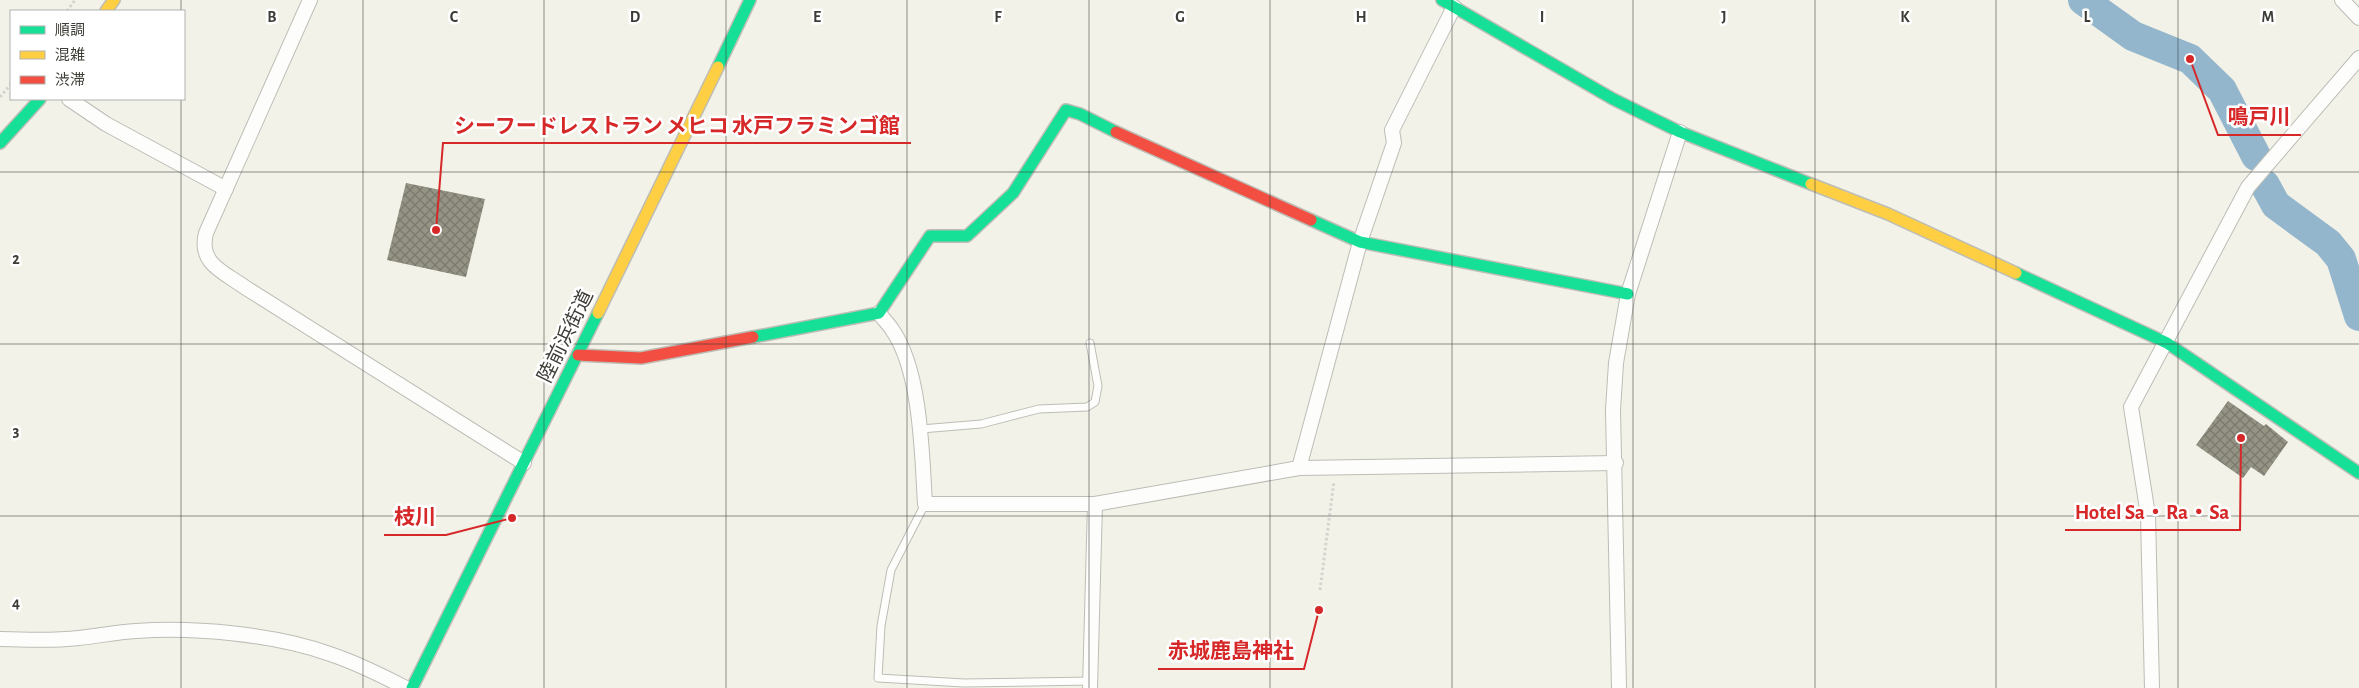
<svg xmlns="http://www.w3.org/2000/svg" width="2359" height="688" font-family="'Alegreya Sans','Noto Sans JP',sans-serif">
	<style>
		.lines { fill: none; stroke-linecap: round; stroke-linejoin: round }
		.river { stroke: #94b6cc; stroke-width: 30 }
		.building { fill: url(#building-cross-hatch) }
		.lane-casing { stroke: #bdbdb6; stroke-width: 9 }
		.street-casing { stroke: #bdbdb6; stroke-width: 16 }
		.fast-casing { stroke: #bdbdb6; stroke-width: 14 }
		.slow-casing { stroke: #bdbdb6; stroke-width: 14 }
		.jam-casing { stroke: #bdbdb6; stroke-width: 14 }
		.path { stroke: #d3d3cf; stroke-width: 3; stroke-dasharray: 2.5 2.5; stroke-linecap: butt }
		.lane { stroke: #fdfdfc; stroke-width: 7 }
		.street { stroke: #fdfdfc; stroke-width: 14 }
		.fast { stroke: #16e098; stroke-width: 11 }
		.slow { stroke: #ffcf43; stroke-width: 11 }
		.jam { stroke: #f24e42; stroke-width: 11 }
		.grid { fill: none; stroke: #3d3c36; stroke-width: 1; stroke-opacity: 0.55 }
		.labels { text-anchor: middle; stroke-width: 5; stroke-linejoin: round; paint-order: stroke }
		.street-label { font-size: 20px; fill: #3d3c36; stroke: #fff }
		.grid-label { font-size: 16px; text-anchor: middle; font-weight: bold; fill: #3d3c36; stroke: #fff; stroke-width: 5; stroke-linejoin: round; paint-order: stroke }
		.leader { fill: none; stroke: #d62828; stroke-width: 2 }
		.callout-dot { fill: #d62828; stroke: #fff; stroke-width: 2 }
		.callout-label { font-size: 21px; text-anchor: middle; font-weight: bold; fill: #d62828; stroke: #fff; stroke-width: 5; stroke-linejoin: round; paint-order: stroke }
	</style>
	<defs>
		<pattern id="building-cross-hatch" width="8" height="8" patternUnits="userSpaceOnUse" patternTransform="scale(1.25)"><rect width="8" height="8" fill="#949384"/><path d="M0 0l8 8M0 8l8-8" fill="none" stroke="#7a796d"/></pattern>
	</defs>
	<rect width="100%" height="100%" fill="#f2f2e8"/>
	<g class="lines">
		<!-- river -->
		<g class="river">
			<path d="M2083,0L2133,36L2190,59L2222,90L2256,156"/>
			<path d="M2265,185L2276,205L2328,243L2341,259L2359,316"/>
		</g>
	</g>
	<!-- building -->
	<g class="building">
		<path d="M406,183L485,199L466,277L387,260Z"/>
		<path d="M2228,401L2264,426L2266,424L2288,442L2264,476L2251,467L2243,478L2196,445Z"/>
	</g>
	<g class="lines">
		<defs>
			<g id="lane">
				<path d="M921,429L981,424L1039,409L1087,407L1095,402L1098,386L1090,343"/>
				<path d="M925,504L891,570L881,626L878,678L964,683L1091,681"/>
			</g>
			<g id="street">
				<path d="M310,0L206,233C198,264 224,272 246,288L524,463"/>
				<path d="M2342,0L2359,18"/>
				<path d="M69,99L106,124L226,189"/>
				<path d="M879,313C883,319 889,324 893,331C921,372 922,455 925,504H1095L1299,468L1616,463"/>
				<path d="M1299,468L1360,242L1394,143L1392,130L1454,7"/>
				<path d="M0,639C27,640 53,641 79,638C98,636 117,632 136,631C195,627 274,634 330,654C357,663 381,675 406,688"/>
				<path d="M1090,688L1095,504"/>
				<path d="M1619,688L1613,410L1616,363L1628,294L1680,132"/>
				<path d="M2152,688L2148,515L2131,407L2248,187L2359,58"/>
			</g>
			<g id="fast">
				<path d="M1442,0L1613,99L1680,132L1811,184"/>
				<path d="M718,67L750,0"/>
				<path d="M0,143L40,99"/>
				<path d="M1311,220L1360,242L1628,294"/>
				<path d="M2016,273L2167,343L2359,473"/>
				<path d="M753,337L879,313L930,236H967L1013,193L1066,110L1080,114L1116,132"/>
				<path d="M412,688L598,313"/>
			</g>
			<g id="slow">
				<path d="M106,11L114,0"/>
				<path d="M1811,184L1888,214L2016,273"/>
				<path d="M598,313L718,67"/>
			</g>
			<g id="jam">
				<path d="M1116,132L1311,220"/>
				<path d="M578,355L641,358L753,337"/>
			</g>
		</defs>
		<!-- lane casing -->
		<use href="#lane" class="lane-casing"/>
		<!-- street casing -->
		<use href="#street" class="street-casing"/>
		<!-- fast casing -->
		<use href="#fast" class="fast-casing"/>
		<!-- slow casing -->
		<use href="#slow" class="slow-casing"/>
		<!-- jam casing -->
		<use href="#jam" class="jam-casing"/>
		<!-- path -->
		<g class="path">
			<path d="M67,11L75,0"/>
			<path d="M0,97L11,84"/>
			<path d="M1320,590L1334,481"/>
		</g>
		<!-- lane -->
		<use href="#lane" class="lane"/>
		<!-- street -->
		<use href="#street" class="street"/>
		<!-- fast -->
		<use href="#fast" class="fast"/>
		<!-- slow -->
		<use href="#slow" class="slow"/>
		<!-- jam -->
		<use href="#jam" class="jam"/>
	</g>
	<!-- grid -->
	<path class="grid" d="M181,0V11M363,0V688M544,0V688M726,0V688M907,0V688M1089,0V688M1270,0V688M1452,0V688M1633,0V688M1815,0V688M1996,0V688M2178,0V688M181,99V688M0,172H2359M0,344H2359M0,516H2359"/>
	<g class="labels">
		<!-- street labels -->
		<g class="street-label">
			<text transform="translate(565 336) rotate(-64)" y="7">陸前浜街道</text>
		</g>
	</g>
	<g class="grid-label">
		<text x="272" y="22">B</text>
		<text x="454" y="22">C</text>
		<text x="635" y="22">D</text>
		<text x="817" y="22">E</text>
		<text x="998" y="22">F</text>
		<text x="1180" y="22">G</text>
		<text x="1361" y="22">H</text>
		<text x="1542" y="22">I</text>
		<text x="1724" y="22">J</text>
		<text x="1905" y="22">K</text>
		<text x="2087" y="22">L</text>
		<text x="2268" y="22">M</text>
		<text x="16" y="264">2</text>
		<text x="16" y="436">3</text>
		<text x="16" y="608">4</text>
	</g>
	<!-- callouts -->
	<path class="leader" d="M2190 59L2218 135H2301M436 230L443 143H911M2241 438L2240 530H2065M512 518L446 535H384M1319 610L1304 669H1158"/>
	<g class="callout-dot">
		<circle cx="2190" cy="59" r="5"/>
		<circle cx="436" cy="230" r="5"/>
		<circle cx="2241" cy="438" r="5"/>
		<circle cx="512" cy="518" r="5"/>
		<circle cx="1319" cy="610" r="5"/>
	</g>
	<g class="callout-label">
		<text x="2259" y="124">鳴戸川</text>
		<text x="677" y="133">シーフードレストラン メヒコ 水戸フラミンゴ館</text>
		<text x="2152" y="519">Hotel Sa・Ra・Sa</text>
		<text x="415" y="524">枝川</text>
		<text x="1231" y="658">赤城鹿島神社</text>
	</g>
	<!-- legend -->
	<rect x="10" y="10" width="175" height="90" fill="#ffffff" stroke="#b1b1af"/>
	<rect x="20" y="26" width="25" height="8" fill="#16e098" stroke="#b1b1af"/>
	<text x="55" y="35" font-size="15" fill="#3d3c36">順調</text>
	<rect x="20" y="51" width="25" height="8" fill="#ffcf43" stroke="#b1b1af"/>
	<text x="55" y="60" font-size="15" fill="#3d3c36">混雑</text>
	<rect x="20" y="76" width="25" height="8" fill="#f24e42" stroke="#b1b1af"/>
	<text x="55" y="85" font-size="15" fill="#3d3c36">渋滞</text>
</svg>
